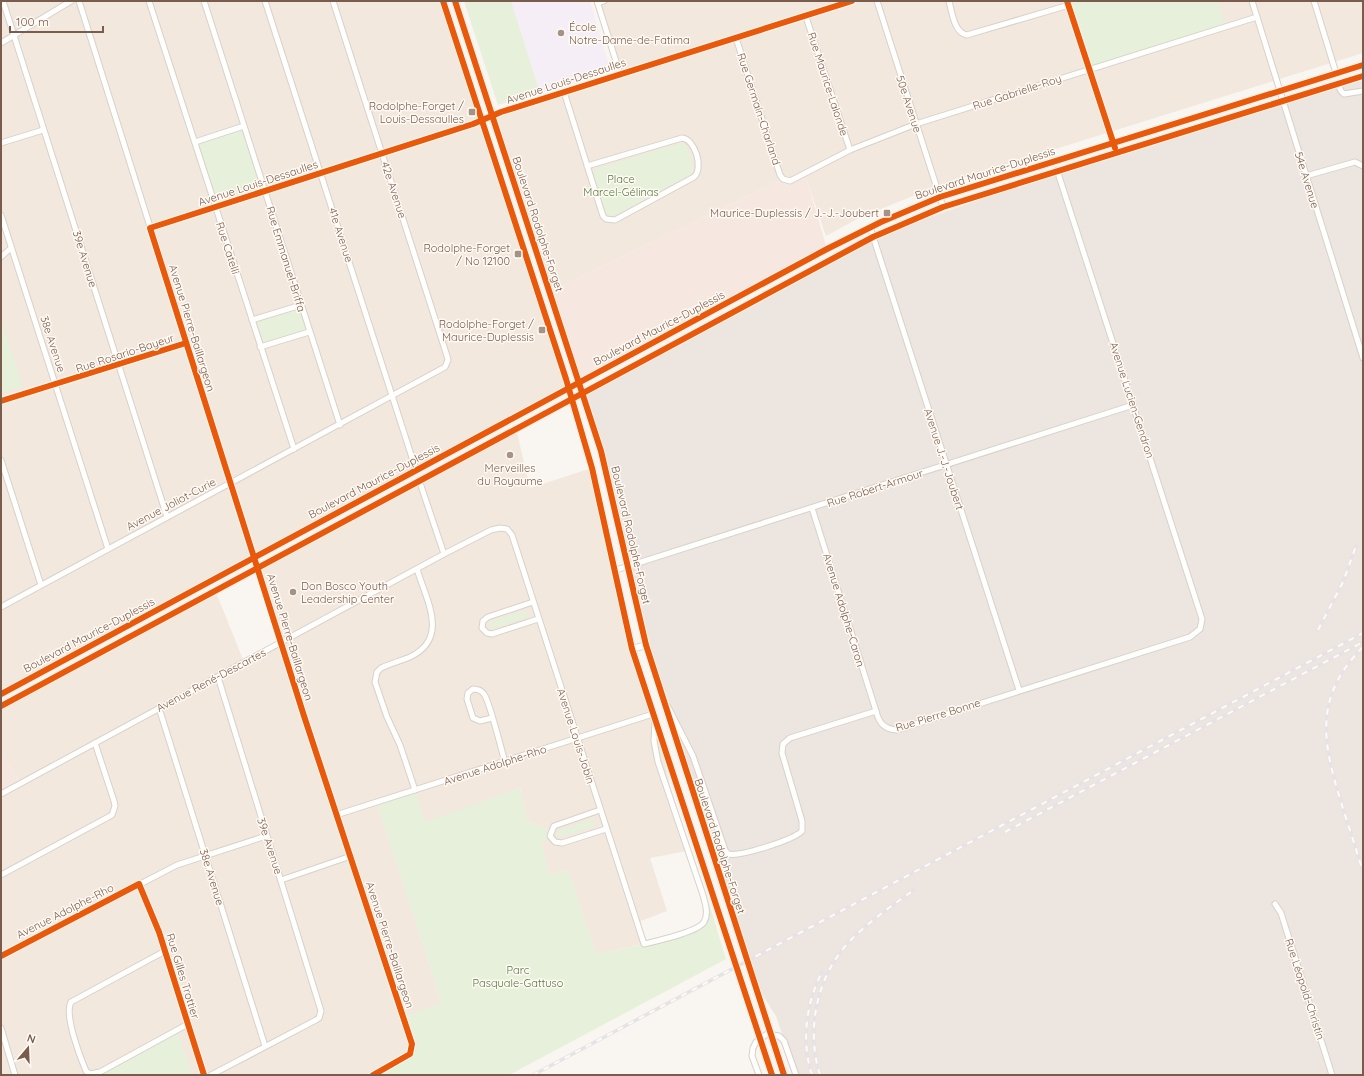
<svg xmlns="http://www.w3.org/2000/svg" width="1364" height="1076" font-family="Quicksand,sans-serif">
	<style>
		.residential { fill: #f2e8de }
		.commercial { fill: #f6e8e1 }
		.industrial { fill: #ede5e0 }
		.education { fill: #f6eef6 }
		.green { fill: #e7f0db }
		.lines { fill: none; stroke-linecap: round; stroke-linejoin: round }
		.minor-casing { stroke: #d7d1cb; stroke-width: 7 }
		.tertiary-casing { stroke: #d7d1cb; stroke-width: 8 }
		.minor { stroke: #fefefd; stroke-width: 5 }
		.tertiary { stroke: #fefefd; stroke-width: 6 }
		.rail-casing { stroke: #e6e3e7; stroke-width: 3.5 }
		.rail { stroke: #fffaf3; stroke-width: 2; stroke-dasharray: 6; stroke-linecap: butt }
		.minor-bridge-casing { stroke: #d7d1cb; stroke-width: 7; stroke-linecap: butt }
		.minor-bridge { stroke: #fefefd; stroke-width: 5 }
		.cycleway-casing { stroke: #fffaf3; stroke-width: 8 }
		.cycleway { stroke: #e8590c; stroke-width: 6 }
		.poi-dot { fill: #a69286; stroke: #fffaf3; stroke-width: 1.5 }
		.labels { text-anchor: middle; stroke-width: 3; stroke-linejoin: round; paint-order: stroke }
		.poi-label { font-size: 11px; fill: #7a5c4d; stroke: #fffaf3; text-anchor: end }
		.street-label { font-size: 11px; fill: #7a5c4d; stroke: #fffaf3 }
		.park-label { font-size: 11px; fill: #537a41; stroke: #fffaf3 }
	</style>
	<rect width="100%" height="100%" fill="#f9f5f0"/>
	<!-- residential -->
	<g class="residential">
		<path d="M1,1H443L569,388L1,694Z"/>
		<path d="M595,1H1363V53L937,186L859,218L826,236L805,175L790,181L783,179L549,292L492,116L620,74Z"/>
		<path d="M516,428L530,488L592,468L632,649L655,719L680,828L687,851L650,858L667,911L636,923L644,944L596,954L568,870L549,875L542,843L549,836L551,831L527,821L520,788L425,823L415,791L377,803L442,1003L418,1047L366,1075H192L177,1032L96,1075H1V794L20,783L1,750V706L215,590L244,662L281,642L258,567Z"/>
	</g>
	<!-- commercial -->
	<g class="commercial">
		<path d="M805,174L827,249L579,382L549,292L783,179L786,181Z"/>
		<path d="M1,750L20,783L1,794Z"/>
	</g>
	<!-- industrial -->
	<path class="industrial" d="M1363,75V1075H796L776,1016L754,982L720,890L661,695L601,451L582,393L873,237L1116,152Z"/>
	<!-- education -->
	<path class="education" d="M511,1H590L610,69L540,93Z"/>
	<!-- green -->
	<g class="green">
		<path d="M464,1H511L540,93L498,105Z"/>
		<path d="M1068,1H1218L1226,27L1089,69Z"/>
		<path d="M244,126L265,191L215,208L195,142Z"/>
		<path d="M681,143H684C689,149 696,167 692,174L614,216H607L592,174L595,169Z"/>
		<path d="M299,309L306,331L264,344L257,322Z"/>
		<path d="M1,318L23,387L1,393Z"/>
		<path d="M526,610L528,617L494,628L489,626L491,621Z"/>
		<path d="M520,788L527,821L551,831L550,836L542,843L549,875L568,870L596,954C625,948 684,939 705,921L704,904L709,903L726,959L509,1075H366L418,1047L406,1016L442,1003L377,803L415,790L425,822Z"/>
		<path d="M593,819L595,826L561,837L557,835L558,830Z"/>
		<path d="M177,1031L192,1075H96Z"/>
	</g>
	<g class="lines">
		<defs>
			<g id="minor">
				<path d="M3,1L167,517"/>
				<path d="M79,1L304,716L412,1044L410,1054L373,1075"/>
				<path d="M149,1L294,449"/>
				<path d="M204,1L340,425"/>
				<path d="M265,1L416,470"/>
				<path d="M597,1L620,74"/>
				<path d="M877,1L943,207"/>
				<path d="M949,1C952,12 954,33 967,35L1069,5"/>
				<path d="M1067,1L1116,152"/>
				<path d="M1252,1L1363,358"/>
				<path d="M1314,1L1336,73"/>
				<path d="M598,3L604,1"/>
				<path d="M806,17L850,150"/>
				<path d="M736,38L780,175L783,179L790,181L850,150L916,124L1257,17"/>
				<path d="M1,43L71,1"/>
				<path d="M1338,84L1341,91L1344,94L1363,91"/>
				<path d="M564,92L603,216L606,219L615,220L694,177C704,168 695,139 682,138L587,166"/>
				<path d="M195,142L244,126"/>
				<path d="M1,143L43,130"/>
				<path d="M1306,176L1355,162L1363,166"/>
				<path d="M1,215L108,549"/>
				<path d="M870,227L1019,690"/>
				<path d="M150,228L473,124L501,112L852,1"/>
				<path d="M1,257L11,248"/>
				<path d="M252,320L301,305"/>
				<path d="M260,347L309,332"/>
				<path d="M1,401L186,343"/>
				<path d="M1,460L41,585"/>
				<path d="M419,480L444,554"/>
				<path d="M812,508L876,711"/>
				<path d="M616,570L1133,405"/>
				<path d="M533,602L488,617L483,621L482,628L487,633L492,634L538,619"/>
				<path d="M1,607L445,367L448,360L447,356L333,1"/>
				<path d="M668,707L693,756L725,850L728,854C740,857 793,840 802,831V821L782,753L783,744L790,738L876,711C879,723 884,729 897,730L1190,637L1200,629L1202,619L1057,170"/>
				<path d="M159,708L265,1046"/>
				<path d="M492,718L480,721L473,718L467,699L468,693L473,689C478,689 481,690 484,694C490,702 501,749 505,762"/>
				<path d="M415,790L400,745L387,717L375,682L377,672L381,668C390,664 400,661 410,657C450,638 426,600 417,569"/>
				<path d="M1,794L444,554L491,530L500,528L507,529L512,535L644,944C656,941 698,932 704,922C709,914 705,903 703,895L658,762L654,741L655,721"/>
				<path d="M600,810L554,826L550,836L555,842L562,843L606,829"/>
				<path d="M336,815L653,714"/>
				<path d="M1,875L112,815L115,806L114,801L95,743"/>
				<path d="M281,880L351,856"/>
				<path d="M139,884L159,932L204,1075"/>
				<path d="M1275,904L1281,913L1332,1075"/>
				<path d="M165,951L71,1002C64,1015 80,1057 86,1071L90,1074L100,1072L188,1024"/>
				<path d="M1,956L177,865L266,836"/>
				<path d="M1,1028L15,1075"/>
				<path d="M784,1041L796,1075"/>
				<path d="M753,1048L752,1056L759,1075"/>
				<path d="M211,1075L316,1020L319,1018L321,1011L218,677"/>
			</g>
			<g id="tertiary">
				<path d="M443,1L566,379L592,468L632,649L772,1075"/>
				<path d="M455,1L601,451L646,645L784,1075"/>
				<path d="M632,649L646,645"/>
				<path d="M1,694L827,249L881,222L940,197L1363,65"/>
				<path d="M1,706L873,237L943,207L1363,76"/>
			</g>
		</defs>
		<!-- minor casing -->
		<use href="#minor" class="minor-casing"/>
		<!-- tertiary casing -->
		<use href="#tertiary" class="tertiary-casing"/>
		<!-- minor -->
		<use href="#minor" class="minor"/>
		<!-- tertiary -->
		<use href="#tertiary" class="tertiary"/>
		<defs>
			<g id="rail">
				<path d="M1318,630L1343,582L1356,546"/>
				<path d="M1363,647C1314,696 1322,741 1341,802C1348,825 1356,848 1363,872"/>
				<path d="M1005,832L1363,642"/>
				<path d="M533,1075L1363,633"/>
				<path d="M812,1075C801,1041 806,1003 822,972"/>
				<path d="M820,1075C806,1031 816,978 848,943C867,923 891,906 914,890"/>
			</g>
		</defs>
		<!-- rail casing -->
		<use href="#rail" class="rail-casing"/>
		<!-- rail -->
		<use href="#rail" class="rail"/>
		<defs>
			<path id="minor-bridge" d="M753,1048L756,1042L767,1034L779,1036L784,1041"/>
		</defs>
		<!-- minor-bridge casing -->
		<use href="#minor-bridge" class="minor-bridge-casing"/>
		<!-- minor-bridge -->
		<use href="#minor-bridge" class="minor-bridge"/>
		<defs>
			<g id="cycleway">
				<path d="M443,1L566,379L592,468L632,649L772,1075"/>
				<path d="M455,1L601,451L646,645L784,1075"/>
				<path d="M1067,1L1115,148"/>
				<path d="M1,401L186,343"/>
				<path d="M1,694L827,249L881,222L940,197L1363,65"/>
				<path d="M1,706L873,237L943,207L1363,76"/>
				<path d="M1,956L139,884L159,932L204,1075"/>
				<path d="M373,1075L410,1054L412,1044L304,716L150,228L473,124L501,112L852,1"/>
			</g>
		</defs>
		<!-- cycleway casing -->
		<use href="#cycleway" class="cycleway-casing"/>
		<!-- cycleway -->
		<use href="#cycleway" class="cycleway"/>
	</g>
	<!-- markers -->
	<g class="poi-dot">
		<circle cx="561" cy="33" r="4"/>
		<rect x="468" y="108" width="8" height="8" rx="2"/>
		<rect x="883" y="209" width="8" height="8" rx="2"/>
		<rect x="514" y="250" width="8" height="8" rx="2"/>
		<rect x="538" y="326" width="8" height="8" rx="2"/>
		<circle cx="510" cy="455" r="4"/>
		<circle cx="293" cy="592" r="4"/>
	</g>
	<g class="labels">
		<!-- poi labels -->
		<g class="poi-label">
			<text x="569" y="31" text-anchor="start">École<tspan x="569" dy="13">Notre-Dame-de-Fatima</tspan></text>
			<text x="464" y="110">Rodolphe-Forget /<tspan x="464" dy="13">Louis-Dessaulles</tspan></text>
			<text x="879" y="217">Maurice-Duplessis / J.-J.-Joubert</text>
			<text x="510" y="252">Rodolphe-Forget<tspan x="510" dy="13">/ No 12100</tspan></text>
			<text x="534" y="328">Rodolphe-Forget /<tspan x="534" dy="13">Maurice-Duplessis</tspan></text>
			<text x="510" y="472" text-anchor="middle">Merveilles<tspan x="510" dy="13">du Royaume</tspan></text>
			<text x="301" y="590" text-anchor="start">Don Bosco Youth<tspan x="301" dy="13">Leadership Center</tspan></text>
		</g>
		<!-- street labels -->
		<g class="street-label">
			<text transform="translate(566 81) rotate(-18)" y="4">Avenue Louis-Dessaulles</text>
			<text transform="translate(828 84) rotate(72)" y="4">Rue Maurice-Lalonde</text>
			<text transform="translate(1017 92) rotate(-18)" y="4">Rue Gabrielle-Roy</text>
			<text transform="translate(909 104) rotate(72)" y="4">50e Avenue</text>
			<text transform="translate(759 109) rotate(72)" y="4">Rue Germain-Charland</text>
			<text transform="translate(985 173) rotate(-18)" y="4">Boulevard Maurice-Duplessis</text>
			<text transform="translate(1307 180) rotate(73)" y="4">54e Avenue</text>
			<text transform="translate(258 183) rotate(-18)" y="4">Avenue Louis-Dessaulles</text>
			<text transform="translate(394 190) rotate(72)" y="4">42e Avenue</text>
			<text transform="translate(538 224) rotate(72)" y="4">Boulevard Rodolphe-Forget</text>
			<text transform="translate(341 235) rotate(72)" y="4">41e Avenue</text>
			<text transform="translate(228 248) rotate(72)" y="4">Rue Catelli</text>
			<text transform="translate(85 259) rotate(73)" y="4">39e Avenue</text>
			<text transform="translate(286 259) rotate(73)" y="4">Rue Emmanuel-Briffa</text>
			<text transform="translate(192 328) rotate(73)" y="4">Avenue Pierre-Baillargeon</text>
			<text transform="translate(659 328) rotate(-28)" y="4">Boulevard Maurice-Duplessis</text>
			<text transform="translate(53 344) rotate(72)" y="4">38e Avenue</text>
			<text transform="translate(125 353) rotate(-18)" y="4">Rue Rosario-Bayeur</text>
			<text transform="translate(1132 400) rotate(72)" y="4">Avenue Lucien-Gendron</text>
			<text transform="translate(944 459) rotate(72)" y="4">Avenue J.-J.-Joubert</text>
			<text transform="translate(374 481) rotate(-28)" y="4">Boulevard Maurice-Duplessis</text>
			<text transform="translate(875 488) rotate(-18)" y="4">Rue Robert-Armour</text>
			<text transform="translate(171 504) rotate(-28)" y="4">Avenue Joliot-Curie</text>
			<text transform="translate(631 535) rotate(77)" y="4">Boulevard Rodolphe-Forget</text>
			<text transform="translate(844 610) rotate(73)" y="4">Avenue Adolphe-Caron</text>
			<text transform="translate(89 635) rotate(-28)" y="4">Boulevard Maurice-Duplessis</text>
			<text transform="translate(290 637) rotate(73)" y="4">Avenue Pierre-Baillargeon</text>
			<text transform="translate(211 680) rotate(-28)" y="4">Avenue René-Descartes</text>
			<text transform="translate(938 715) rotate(-17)" y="4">Rue Pierre Bonne</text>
			<text transform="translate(576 736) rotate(72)" y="4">Avenue Louis-Jobin</text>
			<text transform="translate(495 765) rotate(-18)" y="4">Avenue Adolphe-Rho</text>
			<text transform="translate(270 846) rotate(72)" y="4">39e Avenue</text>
			<text transform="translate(720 846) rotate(72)" y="4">Boulevard Rodolphe-Forget</text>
			<text transform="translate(212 877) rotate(73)" y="4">38e Avenue</text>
			<text transform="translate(65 911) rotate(-27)" y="4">Avenue Adolphe-Rho</text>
			<text transform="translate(390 945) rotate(72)" y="4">Avenue Pierre-Baillargeon</text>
			<text transform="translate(183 976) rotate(73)" y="4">Rue Gilles Trottier</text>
			<text transform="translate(1305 989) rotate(72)" y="4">Rue Léopold-Christin</text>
		</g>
		<!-- park labels -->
		<g class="park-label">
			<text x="621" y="183">Place<tspan x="621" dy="13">Marcel-Gélinas</tspan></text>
			<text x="518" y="974">Parc<tspan x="518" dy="13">Pasquale-Gattuso</tspan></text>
		</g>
	</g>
	<!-- border -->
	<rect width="1364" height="1076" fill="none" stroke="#7a5c4d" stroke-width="4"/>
	<!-- north arrow -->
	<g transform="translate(28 1048) rotate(19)" stroke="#fffaf3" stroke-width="3" paint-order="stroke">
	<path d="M0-3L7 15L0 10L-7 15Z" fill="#7a5c4d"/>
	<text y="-6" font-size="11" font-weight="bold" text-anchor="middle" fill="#7a5c4d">N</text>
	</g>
	<!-- scale -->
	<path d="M10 26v6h93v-6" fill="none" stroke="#7a5c4d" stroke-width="2"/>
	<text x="16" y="26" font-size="12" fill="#7a5c4d" stroke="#fffaf3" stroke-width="3" paint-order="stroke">100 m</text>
</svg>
